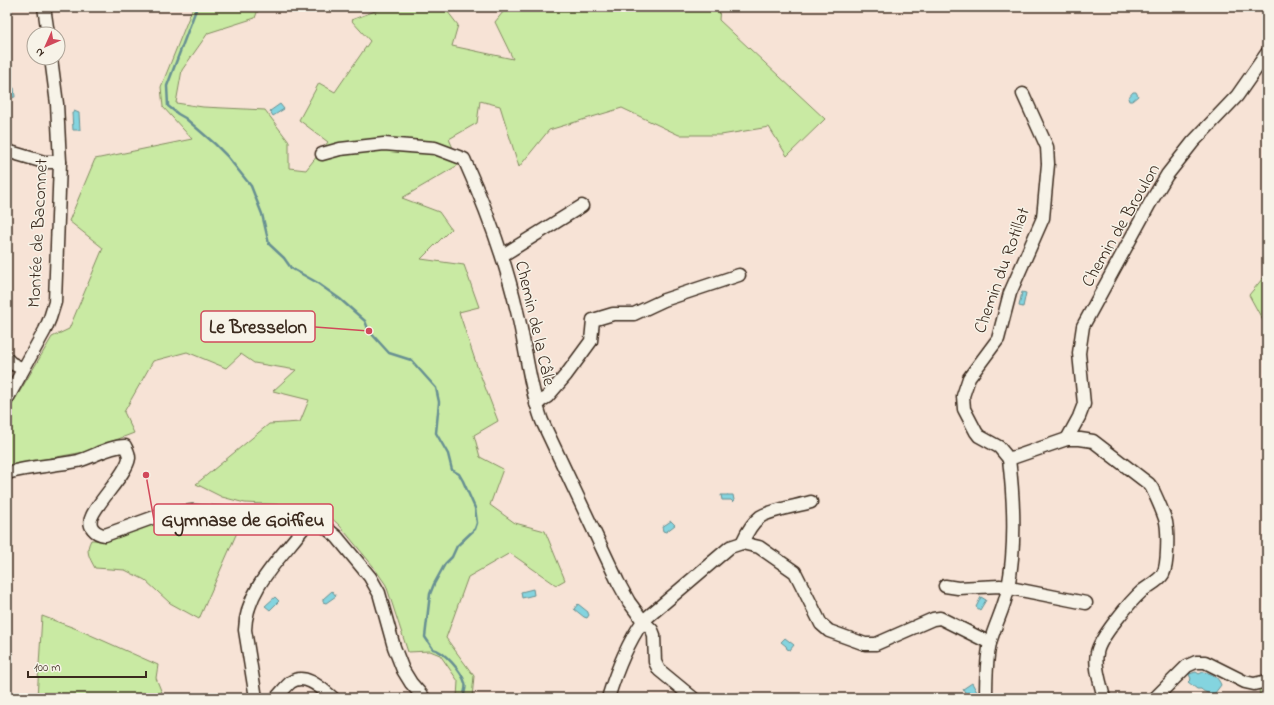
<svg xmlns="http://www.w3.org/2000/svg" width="1274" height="705" font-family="'Indie Flower',sans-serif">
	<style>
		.green { fill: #c9eaa3; stroke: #828a60 }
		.water { fill: #84d4df; stroke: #679092 }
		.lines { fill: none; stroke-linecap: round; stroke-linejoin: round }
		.stream { stroke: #679092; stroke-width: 2.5 }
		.minor-casing { stroke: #3b2a1e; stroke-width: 15 }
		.minor { stroke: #f7f3e8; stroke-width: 12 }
		.labels { text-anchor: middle; stroke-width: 3; stroke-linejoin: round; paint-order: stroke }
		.street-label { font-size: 18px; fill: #3b2a1e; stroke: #f7f3e8 }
		.leader { fill: none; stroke: #d1495b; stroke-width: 1.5 }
		.callout-dot { fill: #d1495b; stroke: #f7f3e8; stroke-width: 1.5 }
		.callout { fill: #f7f3e8; stroke: #d1495b; stroke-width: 1.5 }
		.callout-label { font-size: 19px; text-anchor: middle; font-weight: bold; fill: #3b2a1e }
	</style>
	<rect width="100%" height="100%" fill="#f7e3d6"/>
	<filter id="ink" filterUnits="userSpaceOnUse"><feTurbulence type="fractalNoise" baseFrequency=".025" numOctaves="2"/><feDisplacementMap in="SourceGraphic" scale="8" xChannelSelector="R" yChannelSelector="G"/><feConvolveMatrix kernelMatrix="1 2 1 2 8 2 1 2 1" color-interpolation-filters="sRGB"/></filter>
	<g filter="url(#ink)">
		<!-- green -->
		<g class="green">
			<path d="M193,7H259L255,18L208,33L182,70L176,103L203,107L265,110L289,142V168L306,170L328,142L299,120L319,83L335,92L370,41L351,20L386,7H444L458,25L452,46L513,59L495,22L507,7H720L719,20L825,119L787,156L769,127L721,135H679L622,108L549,130L519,167L500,106L480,101L477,123L449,139L460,164L402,198L439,212L451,229L421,259L464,265L479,307L459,312L477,366L498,421L474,435L480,457L503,469L490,505L515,523L545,531L565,580L556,585L510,553L468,577L446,638L474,676L472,698H457L458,681L440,655L430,651L408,652L386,585L373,566L340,526L326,513L310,506L245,503L222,497L196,484L269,424L300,422L309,400L273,391L296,370L254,363L241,354L226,368L187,352L153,361L124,412L134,433L84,452L13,465L7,467V413L52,337L69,329L103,248L69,221L95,159L192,139L163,107L161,87Z"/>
			<path d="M1267,273V328L1249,295Z"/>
			<path d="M174,517L242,521L199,619L170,603L145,580L125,570L95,568C89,557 85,551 91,540H108Z"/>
			<path d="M42,616L77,629L158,665L156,678L164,698H37Z"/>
			<path d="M1267,687V698H1260L1259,689Z"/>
		</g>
		<!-- water -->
		<g class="water">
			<path d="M11,86L14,88L15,97L9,98L8,89Z"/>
			<path d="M1133,92H1136L1138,96L1132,101H1129L1128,98Z"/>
			<path d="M280,104L284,109L273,116L270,111Z"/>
			<path d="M74,111L79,113L80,130H73L72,113H74Z"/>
			<path d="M1022,292L1026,293L1023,307L1019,306Z"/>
			<path d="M721,495H733L734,500L733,502L731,500H722Z"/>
			<path d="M671,521L675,525L666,532L663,531L662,527Z"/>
			<path d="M533,589L534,595L522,598L521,592Z"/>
			<path d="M332,591L336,596L326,603L323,602V599Z"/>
			<path d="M275,597L279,601L270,610L265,606Z"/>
			<path d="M981,597L986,600L980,610L976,607Z"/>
			<path d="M578,604L588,612V613L589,615L587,618L584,617L574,609Z"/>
			<path d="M785,638L794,645L790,650L787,649L786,646L781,642Z"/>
			<path d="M1196,672L1199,674L1203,672C1212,673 1218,677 1221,685L1215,693C1210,694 1205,693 1201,689H1197L1188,682L1191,679L1189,674Z"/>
			<path d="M972,683L977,692L972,695L970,692L966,694L963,689Z"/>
		</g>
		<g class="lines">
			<!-- stream -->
			<path class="stream" d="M197,7L167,86L168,106L178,114L185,118L215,144L227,156L251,186L262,214L269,244L284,258L291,268L316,282L340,299L365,321L369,331L389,353L411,360L436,388L439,402L436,433L448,454L452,470L459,474L463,481L475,508L477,523L475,529L457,546L452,557L445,564L434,584L430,594L425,637L433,649C444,651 462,672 465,683C467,688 463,693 464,698"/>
			<defs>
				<g id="minor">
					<path d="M44,7L48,34"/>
					<path d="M7,151L44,162H60"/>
					<path d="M322,154L340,149L384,144L435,148L464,159C486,208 505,258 517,311C526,347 529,386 542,421L618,582L629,602L643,621L652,630L654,635L655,662L659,670L693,698"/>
					<path d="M503,255L582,206"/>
					<path d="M7,359L11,363L23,369"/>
					<path d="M7,399L45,330L50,318L55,302L60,162L57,104L51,58"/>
					<path d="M536,404L547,397L566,375L591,341L593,320L613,314H634L664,300L739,275"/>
					<path d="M1067,439L1079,417L1084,404L1079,353L1083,326L1149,205L1167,175L1193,142L1237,96L1267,53"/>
					<path d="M1009,459L999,447L979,436L976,432L964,409L963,396L969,378L998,339L1010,293L1043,218L1048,164L1047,147L1023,94"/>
					<path d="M1009,459L1067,439H1080L1093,441L1149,484L1152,488C1157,499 1163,511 1166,522C1168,533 1168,565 1163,574C1159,581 1148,586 1142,591C1131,601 1099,638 1097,653C1094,666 1101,685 1104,698"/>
					<path d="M7,473C30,466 54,466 78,461C93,457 109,446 125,446C127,450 129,453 129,458C127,473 99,500 92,516C87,526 95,534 105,535L163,514L193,511L246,515L297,516L318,521L337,537L370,577L379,593L394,647L403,670L411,683L424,698"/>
					<path d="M742,543C746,534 752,523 760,517C770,510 798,506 811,502"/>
					<path d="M945,586L958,588L1000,586L1086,603"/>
					<path d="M256,698L245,630C246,585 287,553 310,519"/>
					<path d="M276,698C281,693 286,686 291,682C306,672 323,690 333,698"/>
					<path d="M608,698C616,672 627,644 643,621L730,547L742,543L759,547L795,572L821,624L829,631L865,644H876L933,619L940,618L990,643"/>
					<path d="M986,698C986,680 986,661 990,643C995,624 1005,607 1008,588C1016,546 1014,501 1009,459"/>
					<path d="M1155,698L1187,666L1196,662H1205L1245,682L1254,684L1267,681"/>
				</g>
			</defs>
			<!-- minor casing -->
			<use href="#minor" class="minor-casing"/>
			<!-- minor -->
			<use href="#minor" class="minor"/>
		</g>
	</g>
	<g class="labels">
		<!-- street labels -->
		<g class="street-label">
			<text transform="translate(1120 225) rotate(-60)" y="6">Chemin de Broulon</text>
			<text transform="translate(37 233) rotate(-87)" y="6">Montée de Baconnet</text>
			<text transform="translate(1001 270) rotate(-70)" y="6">Chemin du Rotillat</text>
			<text transform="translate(536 323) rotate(77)" y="6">Chemin de la Câle</text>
		</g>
	</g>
	<!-- callouts -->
	<path class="leader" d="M369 331L315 327M146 475L154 520"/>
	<g class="callout-dot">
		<circle cx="369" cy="331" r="4"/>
		<circle cx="146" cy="475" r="4"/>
	</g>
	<g class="callout">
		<rect x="201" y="311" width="114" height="31" rx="4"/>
		<rect x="154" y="504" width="179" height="31" rx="4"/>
	</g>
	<g class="callout-label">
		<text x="258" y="333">Le Bresselon</text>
		<text x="243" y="526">Gymnase de Goiffieu</text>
	</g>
	<!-- margin -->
	<rect width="1274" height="705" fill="none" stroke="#f7f3e8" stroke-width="24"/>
	<rect x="12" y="12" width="1250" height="681" fill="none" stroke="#3b2a1e" stroke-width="1.5" filter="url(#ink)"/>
	<!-- north arrow -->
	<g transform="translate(46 46) rotate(225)"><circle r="19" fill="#f7f3e8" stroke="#aca397"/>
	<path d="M0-3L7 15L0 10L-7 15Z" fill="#d1495b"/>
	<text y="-6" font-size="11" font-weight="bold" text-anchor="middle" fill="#3b2a1e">N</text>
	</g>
	<!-- scale -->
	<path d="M28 671v6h118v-6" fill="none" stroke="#3b2a1e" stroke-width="2"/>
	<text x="34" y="671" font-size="12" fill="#3b2a1e" stroke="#f7f3e8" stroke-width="3" paint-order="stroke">100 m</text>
</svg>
